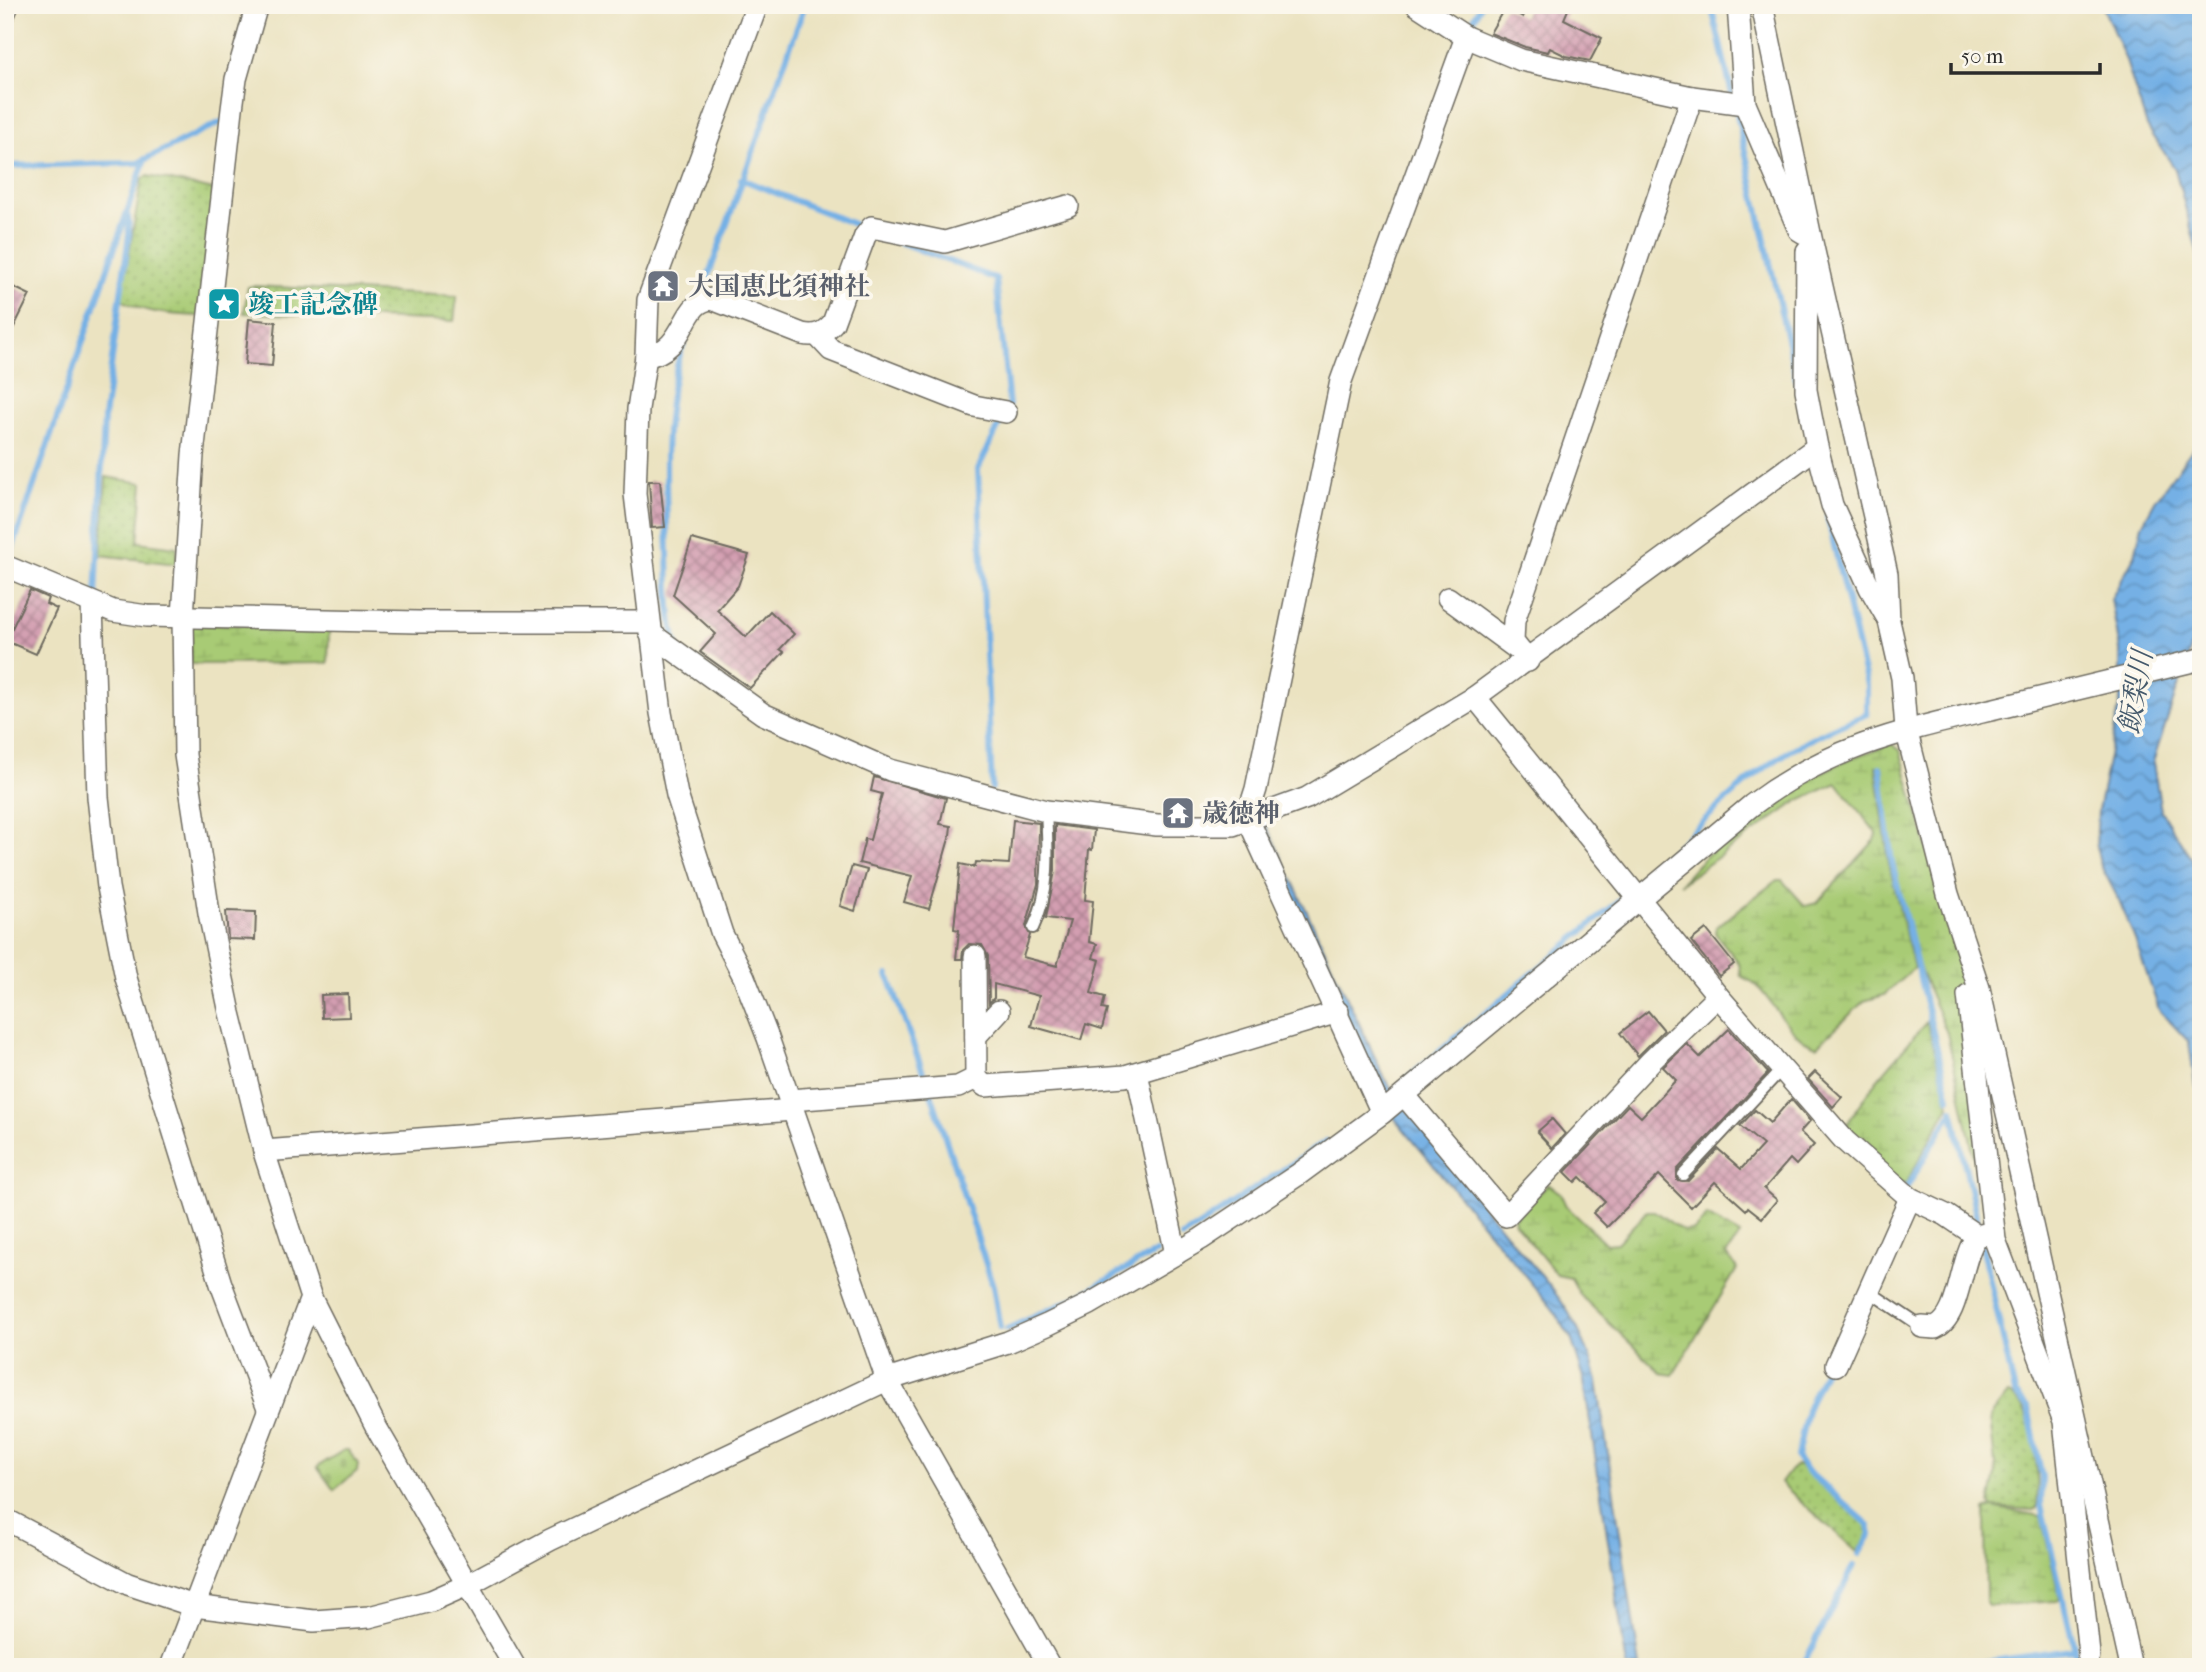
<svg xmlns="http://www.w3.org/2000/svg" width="2206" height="1672" font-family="'IM FELL French Canon','Noto Serif JP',serif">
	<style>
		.green { fill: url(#green-dots); stroke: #6a7b50; stroke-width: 2 }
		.wetland { fill: url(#wetland-marsh); stroke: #6a7b50; stroke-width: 2 }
		.cemetery { fill: url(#cemetery-stones); stroke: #6a7b50; stroke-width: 2 }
		.water { fill: url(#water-waves); stroke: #506e88; stroke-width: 2 }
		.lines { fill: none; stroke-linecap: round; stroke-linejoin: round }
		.stream { stroke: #74b0e5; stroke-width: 6 }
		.building { fill: url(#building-cross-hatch) }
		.lane-casing { stroke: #6e6b60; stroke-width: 14 }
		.street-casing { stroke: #6e6b60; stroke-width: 24 }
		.lane { stroke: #fff; stroke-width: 10 }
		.street { stroke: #fff; stroke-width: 21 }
		.labels { text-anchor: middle; stroke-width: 7; stroke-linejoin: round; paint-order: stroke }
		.worship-label { font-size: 26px; font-weight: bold; fill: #5b616d; stroke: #fbf7ec; text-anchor: start }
		.culture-label { font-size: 26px; font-weight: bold; fill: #0d838f; stroke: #fbf7ec; text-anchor: start }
		.water-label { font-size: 28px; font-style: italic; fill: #455a6c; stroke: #fbf7ec }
	</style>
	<defs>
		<pattern id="green-dots" width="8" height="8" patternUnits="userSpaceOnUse" patternTransform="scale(1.75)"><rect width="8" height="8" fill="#a8cb74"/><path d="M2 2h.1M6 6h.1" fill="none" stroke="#91ae65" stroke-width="1.8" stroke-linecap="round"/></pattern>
		<pattern id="wetland-marsh" width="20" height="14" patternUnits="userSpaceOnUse" patternTransform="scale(1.75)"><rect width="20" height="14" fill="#a8cb74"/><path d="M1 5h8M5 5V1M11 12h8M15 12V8" fill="none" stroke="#91ae65"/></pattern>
		<pattern id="cemetery-stones" width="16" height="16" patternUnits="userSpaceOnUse" patternTransform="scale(1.75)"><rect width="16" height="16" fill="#a8cb74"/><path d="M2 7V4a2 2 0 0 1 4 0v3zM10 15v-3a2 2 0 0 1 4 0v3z" fill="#91ae65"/></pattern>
		<pattern id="water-waves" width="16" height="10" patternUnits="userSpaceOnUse" patternTransform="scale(1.75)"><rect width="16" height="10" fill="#74b0e5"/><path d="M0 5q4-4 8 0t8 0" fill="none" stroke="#5f8fba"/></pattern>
		<pattern id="building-cross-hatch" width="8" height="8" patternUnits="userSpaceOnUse" patternTransform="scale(1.75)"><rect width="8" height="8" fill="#d39eb1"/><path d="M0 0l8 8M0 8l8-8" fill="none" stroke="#ab8190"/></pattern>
	</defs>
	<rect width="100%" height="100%" fill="#fbf7ec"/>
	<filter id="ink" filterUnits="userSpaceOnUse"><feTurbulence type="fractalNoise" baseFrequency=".0143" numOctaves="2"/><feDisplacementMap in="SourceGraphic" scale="14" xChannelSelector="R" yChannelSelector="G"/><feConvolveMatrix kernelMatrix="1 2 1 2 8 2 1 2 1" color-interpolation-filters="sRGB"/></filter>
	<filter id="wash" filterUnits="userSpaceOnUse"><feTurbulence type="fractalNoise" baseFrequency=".00686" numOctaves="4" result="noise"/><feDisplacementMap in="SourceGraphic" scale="28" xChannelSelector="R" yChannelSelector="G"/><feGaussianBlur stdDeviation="1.57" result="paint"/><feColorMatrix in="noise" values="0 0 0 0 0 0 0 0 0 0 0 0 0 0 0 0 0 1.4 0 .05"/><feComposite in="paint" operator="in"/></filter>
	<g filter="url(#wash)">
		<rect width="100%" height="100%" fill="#ebe3c1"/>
		<!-- green -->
		<g class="green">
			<path d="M148,176L214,190L201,316C177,315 141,314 121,299L142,179Z"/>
			<path d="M253,286L457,296L454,321L244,313L248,287Z"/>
			<path d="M106,477L143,483L138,542L177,547L176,564L101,555Z"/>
			<path d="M2008,1394C2037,1403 2039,1483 2037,1508L2033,1510L1993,1507L1990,1504L1996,1474L1990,1417Z"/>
			<path d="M1798,1465L1868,1526L1869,1534L1857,1552L1781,1483L1793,1467Z"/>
		</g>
		<!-- wetland -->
		<g class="wetland">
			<path d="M191,624L329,627L328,663L191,664Z"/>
			<path d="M1891,744L1900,750L1959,960L1984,1203L1947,1033L1919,967L1893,862L1882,766H1876L1889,864L1914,968L1884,995L1864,1001L1817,1046C1793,1042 1772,1000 1755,984C1752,981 1745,979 1741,976L1739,963L1715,933L1716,927L1777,880H1782L1805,906L1817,903L1875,840L1877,834L1837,783L1799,800L1680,884C1719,838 1776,795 1830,768C1849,758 1871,752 1891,744Z"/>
			<path d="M1927,1021L1949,1105L1906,1184H1899L1845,1127L1876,1081Z"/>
			<path d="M1548,1184L1560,1193L1566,1206L1606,1244L1617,1243L1647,1211H1654L1683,1231L1694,1230L1707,1216L1740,1235L1726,1255L1737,1269L1673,1375L1661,1373L1581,1296L1571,1278L1557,1275L1515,1223L1514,1218Z"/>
			<path d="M1992,1507L2041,1516L2060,1599L2057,1601L1988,1606L1986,1603L1985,1510Z"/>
		</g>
		<!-- cemetery -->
		<path class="cemetery" d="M344,1450H348L358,1464L357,1471L334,1490L317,1467Z"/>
		<!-- water -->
		<g class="water">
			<path d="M2102,5H2201V266L2175,169L2147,126L2125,58Z"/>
			<path d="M2201,437V596L2194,639L2153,762L2161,811L2201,873V1092L2195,1085L2189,1042L2159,1010L2136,942L2119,900L2101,866L2096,847L2098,811L2120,701V650L2111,599L2135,555L2142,525L2155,501Z"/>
			<path d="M1266,824L1386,1081C1422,1132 1462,1180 1502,1229C1546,1282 1580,1312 1597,1381L1640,1667H1627L1583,1375L1571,1338L1552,1308L1395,1119L1384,1100L1259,827Z"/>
		</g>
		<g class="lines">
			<!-- stream -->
			<g class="stream">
				<path d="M1711,5L1732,94"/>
				<path d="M1469,28L1481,5"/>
				<path d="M1737,115L1797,383"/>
				<path d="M5,166L138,163L221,122"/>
				<path d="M741,179L861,227"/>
				<path d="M899,242L996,279L1009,405L978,469L992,788"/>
				<path d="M701,297L805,5"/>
				<path d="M9,559L145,159"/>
				<path d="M96,599L104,418L129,234L128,217"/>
				<path d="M677,645C668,618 669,582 668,554C666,484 660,407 685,340"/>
				<path d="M1880,767L1892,863L1949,1098"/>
				<path d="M1269,801L1311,784"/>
				<path d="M1637,886C1684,842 1730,789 1785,754C1811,737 1839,726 1867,714V685L1827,516"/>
				<path d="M888,975L927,1083"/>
				<path d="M1409,1077L1625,896"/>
				<path d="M931,1093L993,1286L1000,1328"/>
				<path d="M1952,1109L1979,1228"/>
				<path d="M1907,1187L1952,1112"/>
				<path d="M1182,1237L1326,1141"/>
				<path d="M1982,1245L2015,1393L2028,1408L2042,1477L2041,1505L2078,1664"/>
				<path d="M1007,1329L1075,1298L1156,1252"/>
				<path d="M1829,1360L1807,1410L1797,1457L1805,1469L1869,1525L1871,1534L1859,1554"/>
				<path d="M1802,1667L1854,1566"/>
				<path d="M1976,1667L1984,1662L2073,1650"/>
			</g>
		</g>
		<g id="blocks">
			<!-- building -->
			<g class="building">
				<path d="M1529,5H1570L1564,19L1602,38L1590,61L1566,56L1550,48L1548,52L1525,47L1490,33L1505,7L1523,17Z"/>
				<path d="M5,283L30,295L5,345Z"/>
				<path d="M249,319L276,322L272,366L245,364Z"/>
				<path d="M649,481H660L665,527L652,528Z"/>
				<path d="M692,539L749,555L738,586L717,610L746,637L770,611L794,634L780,649L784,652L750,688L700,652L716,634L673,595Z"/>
				<path d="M30,590L48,598L46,604L57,609L36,654L6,641Z"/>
				<path d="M874,777L946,798L940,824L951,826L950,835L929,909L904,902L912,876L859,863L865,839L870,840L882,794L871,791Z"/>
				<path d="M1013,820L1039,823L1038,884L1026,926L1030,935L1023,957L1057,966L1070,921L1046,918L1055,871V825L1094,830L1092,850L1089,849L1085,900L1093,901L1089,942L1097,944L1093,958L1100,960L1091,993L1105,997L1102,1009L1107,1010L1102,1029L1086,1024L1081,1040L1031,1026L1039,996L994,984V998L989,1003L988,956L982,945L969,944L963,950L962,959H956L959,930L954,929L960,864L975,867L976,862L1009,864Z"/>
				<path d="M852,866L867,870L855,911L840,906Z"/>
				<path d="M226,911L256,912L255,940L228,939Z"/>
				<path d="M1706,929L1734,964L1719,976L1691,941Z"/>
				<path d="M348,994L349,1017L322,1018L321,995Z"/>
				<path d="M1648,1011L1664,1030L1638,1056L1620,1033Z"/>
				<path d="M1729,1029L1768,1073L1677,1170V1180L1688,1181L1718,1149L1741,1169L1763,1145L1740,1126L1755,1110L1770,1123L1791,1099L1810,1121L1800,1132L1814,1145L1796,1165L1790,1159L1764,1189L1777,1200L1762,1218L1748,1207L1746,1210L1715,1182L1691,1207L1659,1175L1607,1227L1593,1213L1605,1201L1580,1177L1575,1182L1565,1172L1628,1105L1641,1117L1676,1080L1663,1067L1687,1044L1700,1057Z"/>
				<path d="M1815,1072L1842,1097L1833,1107L1808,1079Z"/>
				<path d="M1552,1119L1565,1134L1552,1148L1537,1132Z"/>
			</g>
		</g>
	</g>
	<g filter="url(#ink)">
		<use href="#blocks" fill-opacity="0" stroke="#6e6b60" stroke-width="2"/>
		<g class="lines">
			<defs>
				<g id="lane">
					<path d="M1033,928C1051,891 1048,851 1046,811"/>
					<path d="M1683,1175L1782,1069"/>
					<path d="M1867,1290L1922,1327"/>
				</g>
				<g id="street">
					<path d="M757,5L648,300L646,356L638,409L635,494L661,713L677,795L722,934L744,977L768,1038L887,1380L1050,1667"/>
					<path d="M1417,5L1466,37L1521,60L1692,97L1745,104"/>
					<path d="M1738,5L1745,104L1799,230L1804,233"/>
					<path d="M1762,5L1811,238L1887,574L1889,621L1902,678L1906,729L1948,894L1979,988L2131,1667"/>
					<path d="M5,12L8,5"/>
					<path d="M1807,251L1806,390L1817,447L1832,505L1870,588L1888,619"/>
					<path d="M817,335L831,350L974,406L1006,412"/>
					<path d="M646,356C688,351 680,301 712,299L802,334C816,337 824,333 833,323L865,236L872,227L945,242L1068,206"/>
					<path d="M5,566L113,611L147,616L418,622H648"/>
					<path d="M1448,598L1516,648"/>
					<path d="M92,603L98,797L108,887L126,978L221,1284L268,1408"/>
					<path d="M650,633L763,714L890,770L1046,811L1157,825H1233L1307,798L1475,697L1817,447"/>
					<path d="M1528,661L1513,642L1514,621L1692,97"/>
					<path d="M1475,697L1718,996L1845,1141L1910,1198L1946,1215L1977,1236L1994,1232"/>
					<path d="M1968,995L1995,1240L2064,1421L2089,1654L2087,1667"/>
					<path d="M976,1036L999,1011"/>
					<path d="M1137,1073L1176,1254"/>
					<path d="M976,1078L985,1086L1125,1076L1338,1012"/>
					<path d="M1405,1096L1506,1216L1651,1061L1718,996"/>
					<path d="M790,1100L958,1087L976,1078L975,956"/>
					<path d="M1382,1113L1247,817L1256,789L1341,381L1466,37"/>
					<path d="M264,1151L793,1110"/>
					<path d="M311,1298L376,1427L515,1667"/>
					<path d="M1922,1327L1935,1328C1961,1317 1959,1260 1977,1236"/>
					<path d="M1836,1365L1910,1198"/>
					<path d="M5,1519L128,1584L194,1606L314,1621L369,1617L431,1601L467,1585L550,1540L887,1380L1008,1342L1047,1325L1090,1304L1201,1239L1299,1174L1382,1113L1752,805C1833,744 1907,730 2003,707C2069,691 2135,675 2201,659"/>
					<path d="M171,1667L311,1298L265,1155L230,1013L209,913L185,755L183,617L193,455L232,109L236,79L257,5"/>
				</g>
			</defs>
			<!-- lane casing -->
			<use href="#lane" class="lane-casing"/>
			<!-- street casing -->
			<use href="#street" class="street-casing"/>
			<!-- lane -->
			<use href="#lane" class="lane"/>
			<!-- street -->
			<use href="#street" class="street"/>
		</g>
	</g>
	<!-- icons -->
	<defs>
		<symbol id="temple-square" viewBox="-11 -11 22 22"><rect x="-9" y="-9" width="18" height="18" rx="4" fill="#6b7280" stroke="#fbf7ec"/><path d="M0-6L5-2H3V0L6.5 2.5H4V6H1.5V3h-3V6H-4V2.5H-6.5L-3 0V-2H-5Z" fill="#fff"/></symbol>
		<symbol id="sight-square" viewBox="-11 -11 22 22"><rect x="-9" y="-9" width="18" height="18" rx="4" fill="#0f9aa8" stroke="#fbf7ec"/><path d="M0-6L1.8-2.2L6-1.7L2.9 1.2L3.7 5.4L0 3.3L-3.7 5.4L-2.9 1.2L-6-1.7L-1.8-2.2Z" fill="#fff"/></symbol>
	</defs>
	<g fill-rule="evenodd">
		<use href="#temple-square" x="644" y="267" width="38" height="38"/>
		<use href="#sight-square" x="205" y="285" width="38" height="38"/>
		<use href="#temple-square" x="1159" y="794" width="38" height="38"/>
	</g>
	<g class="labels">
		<!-- worship labels -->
		<g class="worship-label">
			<text x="688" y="295">大国恵比須神社</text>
			<text x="1202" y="822">歳徳神</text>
		</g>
		<!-- culture labels -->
		<g class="culture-label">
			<text x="248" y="313">竣工記念碑</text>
		</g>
		<!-- water labels -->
		<g class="water-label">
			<text transform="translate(2135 692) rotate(-80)" y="10">飯梨川</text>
		</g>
	</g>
	<!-- margin -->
	<rect width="2206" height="1672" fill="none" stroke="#fbf7ec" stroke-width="28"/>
	<!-- scale -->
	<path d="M1951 63v10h149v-10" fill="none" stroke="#2b2b2b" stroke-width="3.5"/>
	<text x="1961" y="63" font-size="21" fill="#2b2b2b" stroke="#fbf7ec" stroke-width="5" paint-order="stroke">50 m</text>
</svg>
